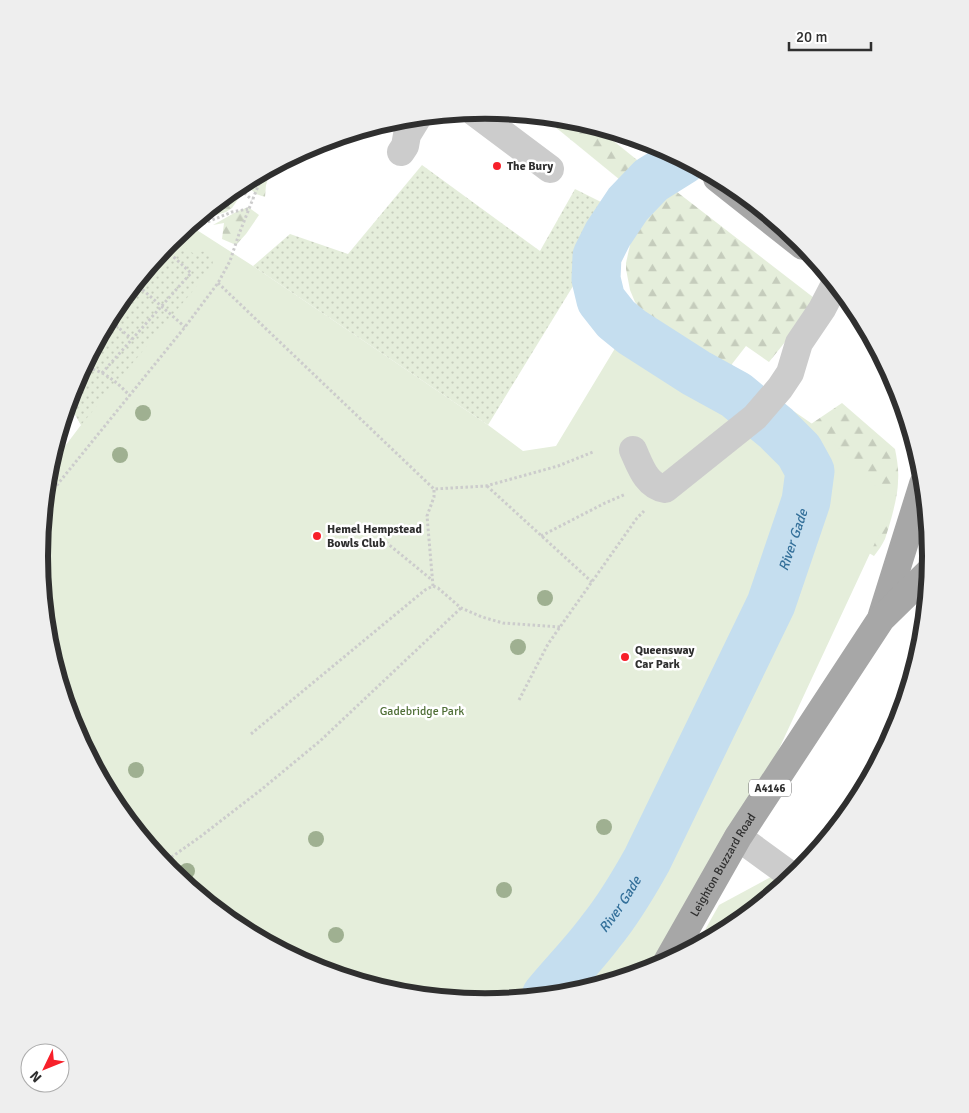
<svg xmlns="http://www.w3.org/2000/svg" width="969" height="1113" font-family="Signika,sans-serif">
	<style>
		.forest { fill: url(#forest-firs) }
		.park { fill: #e5eedb }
		.garden { fill: url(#garden-dots) }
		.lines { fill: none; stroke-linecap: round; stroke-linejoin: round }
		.river { stroke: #c5deef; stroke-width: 49 }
		.path { stroke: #ccc; stroke-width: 3; stroke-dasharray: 2.5 2.5; stroke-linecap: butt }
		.minor { stroke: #ccc; stroke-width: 28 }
		.major { stroke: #a7a7a7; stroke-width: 28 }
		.tree { fill: #9fb091 }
		.poi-dot { fill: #f7202a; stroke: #fff; stroke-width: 2 }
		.labels { text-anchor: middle; stroke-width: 5; stroke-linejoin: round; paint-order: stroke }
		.shield { fill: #fff; stroke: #6d6d6d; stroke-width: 1 }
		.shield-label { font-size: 11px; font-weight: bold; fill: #2f2f2f }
		.poi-label { font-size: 12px; font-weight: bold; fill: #2f2f2f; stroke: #fff; text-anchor: start }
		.park-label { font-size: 12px; fill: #506f37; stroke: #fff }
		.street-label { font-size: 12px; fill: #2f2f2f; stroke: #fff }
		.water-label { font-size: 14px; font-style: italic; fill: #34709a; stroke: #fff }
		.rim { fill: none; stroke: #2f2f2f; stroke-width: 6 }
	</style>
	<defs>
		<pattern id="forest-firs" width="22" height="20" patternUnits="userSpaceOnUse" patternTransform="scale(1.25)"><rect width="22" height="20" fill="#e5eedb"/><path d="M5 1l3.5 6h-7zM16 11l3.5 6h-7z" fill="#c5ccbc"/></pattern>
		<pattern id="garden-dots" width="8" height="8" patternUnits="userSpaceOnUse" patternTransform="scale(1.25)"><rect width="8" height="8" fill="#e5eedb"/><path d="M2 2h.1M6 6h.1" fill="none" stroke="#c5ccbc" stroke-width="1.8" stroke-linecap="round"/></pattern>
	</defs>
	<rect width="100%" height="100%" fill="#fff"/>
	<!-- forest -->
	<g class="forest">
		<path d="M543,117L572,119L595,126L652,172L636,193Z"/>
		<path d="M272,167L266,185L265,197L256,194L247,186L232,208L226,212L213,216L198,227L191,224L237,186Z"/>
		<path d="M668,185L818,301L769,362L746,346L732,364L733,369L719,359L693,349L653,323L635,302L630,290L626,269V263L632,236L649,211L667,189Z"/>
		<path d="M248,207L259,215L246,234L236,245L222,239L224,223L213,225L236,212Z"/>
		<path d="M842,403L895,449C897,459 899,470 898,481C898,497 890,524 885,539C882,545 878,551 874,556L836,534L811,424Z"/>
	</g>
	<!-- park -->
	<g class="park">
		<path d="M189,225L253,266L488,425L523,451L556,446L617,345L645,315L734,370L821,430L893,504L738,837L667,962L655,968L571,994L484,1002L397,994L314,968L237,927L169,871L114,804L73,727L47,643L39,556L47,470L81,425L68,402L73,386L114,309L170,241Z"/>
		<path d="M771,877L780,888L732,927L696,946L719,905Z"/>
	</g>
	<!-- garden -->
	<g class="garden">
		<path d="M422,165L540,251L575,189L619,211L488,425L253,266L290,234L348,254Z"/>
		<path d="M173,238L194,254C207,247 217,255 211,269L81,425L68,402L73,386L114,309L170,241Z"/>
	</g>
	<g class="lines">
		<!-- river -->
		<path class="river" id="s1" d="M546,996C564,974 584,954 601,931C619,909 633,885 647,860L771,604L806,501L810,471L799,451L776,428L736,395L696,373L632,332L616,319L601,300L596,279L597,256L608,234L628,204L651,180L683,160"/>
		<!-- path -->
		<g class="path">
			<path d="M237,186L252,200"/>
			<path d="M180,233L232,212L248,209"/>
			<path d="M166,250L175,239"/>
			<path d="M135,283L185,327"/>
			<path d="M218,283L434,489L486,486L558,466L593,452"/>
			<path d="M108,319L132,339"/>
			<path d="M97,341L113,323"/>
			<path d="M83,367C102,369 117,382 130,396"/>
			<path d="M102,373L191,273L164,248"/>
			<path d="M487,486L592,582"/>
			<path d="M44,501L185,327L218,283L230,261L239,234L264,171"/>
			<path d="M541,536L605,503L626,494"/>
			<path d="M382,539L432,580"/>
			<path d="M433,586L427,516L434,497V489"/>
			<path d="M519,700L548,644L637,518L644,511"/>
			<path d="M251,734L425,590L433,586L438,588L461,608L482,617L503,623L560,627"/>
			<path d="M163,863L200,837L262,789L320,741L461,608"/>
		</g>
		<!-- minor -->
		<g class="minor">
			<path d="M474,112L550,169"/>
			<path d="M401,152L405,146L407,135L418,117"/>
			<path d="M633,450C640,465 646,486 665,489L755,417L780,388L790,373L799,343L822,309L835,284"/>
			<path d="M738,837L793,877"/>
		</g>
		<!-- major -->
		<g class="major">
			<path d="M717,178L803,246"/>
			<path d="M882,615L923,484"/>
			<path id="s2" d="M667,962L738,837L881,619L929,572"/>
		</g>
	</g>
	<!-- trees -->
	<g class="tree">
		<circle cx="143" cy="413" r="8"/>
		<circle cx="120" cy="455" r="8"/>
		<circle cx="545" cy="598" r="8"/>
		<circle cx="518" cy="647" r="8"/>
		<circle cx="136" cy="770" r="8"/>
		<circle cx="604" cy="827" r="8"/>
		<circle cx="316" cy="839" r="8"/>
		<circle cx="187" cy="871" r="8"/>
		<circle cx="504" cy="890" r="8"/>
		<circle cx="336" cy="935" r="8"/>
	</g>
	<!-- markers -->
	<g class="poi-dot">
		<circle cx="497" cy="166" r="5"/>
		<circle cx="317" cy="536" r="5"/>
		<circle cx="625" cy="657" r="5"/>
	</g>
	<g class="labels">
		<!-- shield labels -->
		<rect class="shield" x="749" y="779.5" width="42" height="17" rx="4"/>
		<g class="shield-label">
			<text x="770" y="792">A4146</text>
		</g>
		<!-- poi labels -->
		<g class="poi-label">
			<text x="507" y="170">The Bury</text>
			<text x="327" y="533">Hemel Hempstead<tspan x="327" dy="14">Bowls Club</tspan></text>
			<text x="635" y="654">Queensway<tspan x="635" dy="14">Car Park</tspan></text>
		</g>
		<!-- park labels -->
		<g class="park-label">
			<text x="422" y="715">Gadebridge Park</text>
		</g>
		<!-- street labels -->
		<g class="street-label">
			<text dy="4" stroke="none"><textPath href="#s2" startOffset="112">Leighton Buzzard Road</textPath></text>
		</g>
		<!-- water labels -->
		<g class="water-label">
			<text dy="5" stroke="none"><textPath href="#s1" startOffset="522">River Gade</textPath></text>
			<text dy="5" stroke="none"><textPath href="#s1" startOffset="118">River Gade</textPath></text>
		</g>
	</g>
	<!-- crop -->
	<path d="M0 0H969V1113H0ZM48 556a437 437 0 1 1 874 0a437 437 0 1 1-874 0Z" fill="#eee" fill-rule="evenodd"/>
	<path class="rim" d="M48 556a437 437 0 1 1 874 0a437 437 0 1 1-874 0Z"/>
	<!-- north arrow -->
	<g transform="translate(45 1068) rotate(227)"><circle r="24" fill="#ffffff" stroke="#acacac"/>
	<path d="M0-4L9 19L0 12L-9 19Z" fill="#f7202a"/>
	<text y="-8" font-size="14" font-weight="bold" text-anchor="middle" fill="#2f2f2f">N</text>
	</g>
	<!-- scale -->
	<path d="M789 42v8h82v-8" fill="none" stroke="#2f2f2f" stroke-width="2.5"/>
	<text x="796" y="42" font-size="15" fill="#2f2f2f" stroke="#ffffff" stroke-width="4" paint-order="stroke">20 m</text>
</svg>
